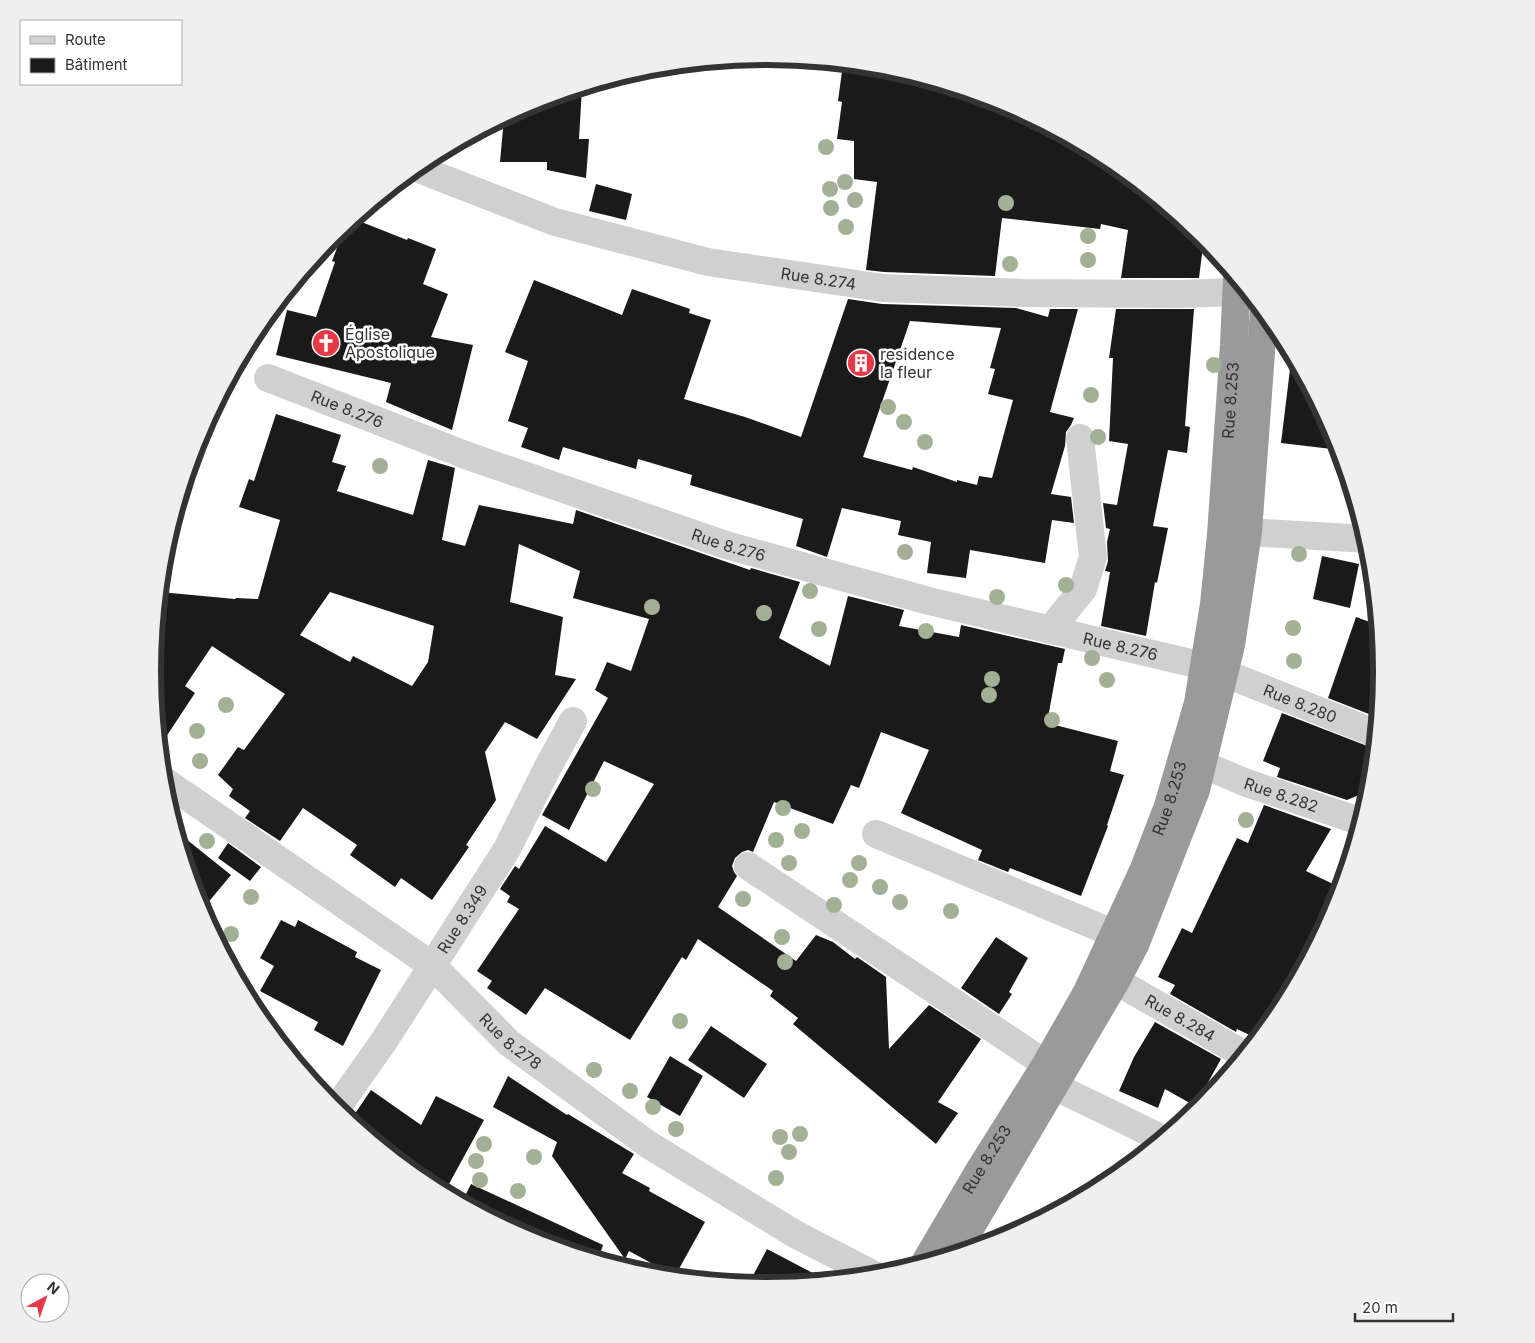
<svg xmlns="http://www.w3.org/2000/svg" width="1535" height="1343" font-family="Inter,sans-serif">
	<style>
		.building { fill: #1a1a1a; fill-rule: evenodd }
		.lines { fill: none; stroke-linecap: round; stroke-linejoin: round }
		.minor { stroke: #d0d0d0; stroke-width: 28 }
		.highway { stroke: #9a9a9a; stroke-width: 28 }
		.tree { fill: #a2b095 }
		.labels { text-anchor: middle; stroke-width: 5; stroke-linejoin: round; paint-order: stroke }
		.street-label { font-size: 16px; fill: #333; stroke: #fff }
		.poi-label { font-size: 16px; fill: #333; stroke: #fff; text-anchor: start }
		.rim { fill: none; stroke: #333; stroke-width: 6 }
	</style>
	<rect width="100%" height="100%" fill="#fff"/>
	<!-- building -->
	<g class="building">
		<path d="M843,64L888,68V73L921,78L1003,103L1110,160L1204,238L1199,278H1121L1128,230L1101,224L1100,229L1002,218L995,276L884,272L866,270L877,182L854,179V141L837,139L842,102L838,101Z"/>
		<path d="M582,88L579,139H589L586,178L547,170V162H500L504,118L532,103Z"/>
		<path d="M596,184L632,194L626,220L589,211Z"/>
		<path d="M354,219L407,240L408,238L436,249L423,284L448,294L431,337L473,345L452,430L386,402L391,383L276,355L287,310L316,317L335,262L332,261L346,225Z"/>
		<path d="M534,280L622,315L632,289L690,309L689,313L711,320L684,399L745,417L801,437L848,299L882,304L1016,308L1048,317L1050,309H1078L1050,412L1074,418L1071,425L1066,432L1065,446L1051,494L1071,497L1074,523L1052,520L1045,563L970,550L966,578L927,573L931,542L898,535L901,521L842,508L827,557L796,546L803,519L690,485L692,475L638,459L636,469L563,447L559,460L521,447L528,428L508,421L528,361L505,352ZM910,321L1001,328L990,368L995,369L988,394L1013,400L992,478L979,476L977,485L957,480V482L913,467L912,470L863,457Z"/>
		<path d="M1116,309H1194L1185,426L1190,427L1187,453L1168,450L1153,526L1168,528L1157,583L1155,582L1146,636L1101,626L1110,572L1105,571L1108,561L1107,542L1110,529L1106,528L1103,503L1117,505L1128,444L1109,441L1113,358H1109Z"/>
		<path d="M1292,353L1336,436L1340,450L1281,443Z"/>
		<path d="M276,414L341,435L332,462L346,466L337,491L413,515L428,460L455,468L442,540L465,546L479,505L573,524L576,510L750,570L751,568L800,582L779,638L830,666L848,596L904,610L899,626L959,637L961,625L1065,649L1062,663H1058L1047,723L1118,741L1110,771L1124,775L1107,825L1108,826L1081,896L1010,868L1008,872L978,860L982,850L901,813L929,750L881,732L859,788L851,785L833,824L774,802L753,852L748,850L742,852L735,858L732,866L734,872L737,876L718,907L796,961L816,935L833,942L855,959L857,957L886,977L889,1049L929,1005L981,1039L938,1102L958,1113L936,1144L793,1024L798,1018L770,996L773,991L698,939L686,960L682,957L630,1040L545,988L526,1015L487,988L492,981L477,971L519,909L507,902L510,896L500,889L515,866L519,869L545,826L606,862L654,784L604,761L569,830L542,815L608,698L595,690L607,662L631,671L649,619L573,598L580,571L519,544L510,602L563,617L555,675L576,679L537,739L505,722L485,752L496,800L466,845L469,847L432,900L401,878L395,887L350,855L357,845L303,808L280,841L245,818L250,811L229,796L233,789L218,775L238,747L244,750L285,694L212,646L185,686L195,693L160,746L152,671L160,592L235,599L236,598L258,599L280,520L239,507L249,479L254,481ZM330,592L434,626L428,662L412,686L353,656L350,662L300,635Z"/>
		<path d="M1322,556L1359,564L1350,608L1313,599Z"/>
		<path d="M1356,617L1378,625L1383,672L1380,700L1374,716L1328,698Z"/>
		<path d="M1282,713L1375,749L1371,790L1347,800L1277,777L1280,768L1263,761Z"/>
		<path d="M1264,805L1331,829L1306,871L1333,884L1327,896L1337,902L1279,1014L1258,1039L1237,1029L1236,1032L1170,994L1175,985L1158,977L1182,928L1192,933L1237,838L1248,843Z"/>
		<path d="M176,831L231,875L201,911L199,907Z"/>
		<path d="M228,843L261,867L250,881L218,858Z"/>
		<path d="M281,920L295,927L298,920L357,952L355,957L381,970L343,1046L314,1030L318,1022L260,991L274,966L260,958Z"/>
		<path d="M996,937L1028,958L1009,992L1012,994L999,1014L961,988Z"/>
		<path d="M1155,1022L1221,1059L1195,1106L1165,1089L1158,1108L1119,1091L1134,1057Z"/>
		<path d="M711,1026L767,1064L744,1098L688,1060Z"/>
		<path d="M670,1056L703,1076L680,1116L647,1097Z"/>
		<path d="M508,1076L567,1115L568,1114L634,1154L622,1173L650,1188L649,1191L705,1222L675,1276L629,1251L625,1259L552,1156L557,1142L493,1107Z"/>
		<path d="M371,1090L421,1125L436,1096L484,1120L444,1193L425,1183L350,1121Z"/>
		<path d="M471,1184L603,1245L598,1260L532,1240L462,1202Z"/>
		<path d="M767,1249L828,1281L767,1287L748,1285Z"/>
	</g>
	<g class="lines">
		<!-- minor -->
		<g class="minor">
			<path id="s1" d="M416,168L555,222L708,262L883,288L1023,293L1180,294L1236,292"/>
			<path id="s2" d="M268,378L468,456L726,545L929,601L1204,666"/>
			<path d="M1248,532L1367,539"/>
			<path d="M1050,630L1083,589L1093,557L1080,438"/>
			<path id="s3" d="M1224,673L1377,734"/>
			<path id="s4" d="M1202,764L1244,782L1362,822"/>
			<path id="s5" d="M163,780L433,966L509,1043L649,1145L795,1234L876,1276"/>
			<path d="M876,834L1115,934"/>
			<path d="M748,866L1046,1064"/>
			<path id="s6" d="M1116,981L1245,1055"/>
			<path d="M1054,1086L1163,1139"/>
			<path id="s7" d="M336,1109L384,1041L507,849L549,765L573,721"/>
		</g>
		<!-- highway -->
		<g class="highway">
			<path d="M955,1254L1116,981L1135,945L1196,790L1231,645L1248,532L1264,311"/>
			<path id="s8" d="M924,1264L977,1174L1046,1064L1087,992L1143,871L1168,806L1198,703L1214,604L1221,535L1234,345L1237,278"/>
		</g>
	</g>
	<!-- trees -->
	<g class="tree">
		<circle cx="826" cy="147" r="8"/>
		<circle cx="845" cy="182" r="8"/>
		<circle cx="830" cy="189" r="8"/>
		<circle cx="855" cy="200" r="8"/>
		<circle cx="1006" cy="203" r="8"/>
		<circle cx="831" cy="208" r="8"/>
		<circle cx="846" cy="227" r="8"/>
		<circle cx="1088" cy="236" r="8"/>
		<circle cx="1088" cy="260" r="8"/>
		<circle cx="1010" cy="264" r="8"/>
		<circle cx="1214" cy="365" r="8"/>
		<circle cx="1091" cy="395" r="8"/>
		<circle cx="888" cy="407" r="8"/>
		<circle cx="904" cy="422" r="8"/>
		<circle cx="1098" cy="437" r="8"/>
		<circle cx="925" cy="442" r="8"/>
		<circle cx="380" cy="466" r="8"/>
		<circle cx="905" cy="552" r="8"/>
		<circle cx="1299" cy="554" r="8"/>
		<circle cx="1066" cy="585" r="8"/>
		<circle cx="810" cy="591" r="8"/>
		<circle cx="997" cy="597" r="8"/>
		<circle cx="652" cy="607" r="8"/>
		<circle cx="764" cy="613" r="8"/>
		<circle cx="1293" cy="628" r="8"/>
		<circle cx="819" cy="629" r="8"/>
		<circle cx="926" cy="631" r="8"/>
		<circle cx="1092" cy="658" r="8"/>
		<circle cx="1294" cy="661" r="8"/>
		<circle cx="992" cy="679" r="8"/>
		<circle cx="1107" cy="680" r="8"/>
		<circle cx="989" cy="695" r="8"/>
		<circle cx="226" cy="705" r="8"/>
		<circle cx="1052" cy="720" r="8"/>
		<circle cx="197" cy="731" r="8"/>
		<circle cx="200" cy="761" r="8"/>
		<circle cx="593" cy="789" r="8"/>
		<circle cx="783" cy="808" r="8"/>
		<circle cx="1246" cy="820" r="8"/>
		<circle cx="802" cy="831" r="8"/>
		<circle cx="776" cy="840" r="8"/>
		<circle cx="207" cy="841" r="8"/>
		<circle cx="789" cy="863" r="8"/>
		<circle cx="859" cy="863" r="8"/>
		<circle cx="850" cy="880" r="8"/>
		<circle cx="880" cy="887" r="8"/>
		<circle cx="251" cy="897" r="8"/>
		<circle cx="743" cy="899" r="8"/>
		<circle cx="900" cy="902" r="8"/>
		<circle cx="834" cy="905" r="8"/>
		<circle cx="951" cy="911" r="8"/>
		<circle cx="231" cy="934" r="8"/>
		<circle cx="782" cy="937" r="8"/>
		<circle cx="785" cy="962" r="8"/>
		<circle cx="680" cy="1021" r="8"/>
		<circle cx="594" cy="1070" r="8"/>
		<circle cx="630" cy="1091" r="8"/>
		<circle cx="653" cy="1107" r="8"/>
		<circle cx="676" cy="1129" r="8"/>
		<circle cx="800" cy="1134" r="8"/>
		<circle cx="780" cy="1137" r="8"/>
		<circle cx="484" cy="1144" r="8"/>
		<circle cx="789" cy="1152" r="8"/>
		<circle cx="534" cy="1157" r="8"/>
		<circle cx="476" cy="1161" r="8"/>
		<circle cx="776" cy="1178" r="8"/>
		<circle cx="480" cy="1180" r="8"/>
		<circle cx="518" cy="1191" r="8"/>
	</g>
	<!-- icons -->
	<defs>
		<symbol id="church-disc" viewBox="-11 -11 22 22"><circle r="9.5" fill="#e63946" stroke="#fff"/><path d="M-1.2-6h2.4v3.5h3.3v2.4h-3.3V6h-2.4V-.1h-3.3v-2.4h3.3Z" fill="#fff"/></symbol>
		<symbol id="building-disc" viewBox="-11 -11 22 22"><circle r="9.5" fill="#e63946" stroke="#fff"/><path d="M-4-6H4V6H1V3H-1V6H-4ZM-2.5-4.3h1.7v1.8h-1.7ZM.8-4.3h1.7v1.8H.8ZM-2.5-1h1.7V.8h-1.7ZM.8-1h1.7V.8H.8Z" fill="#fff"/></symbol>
	</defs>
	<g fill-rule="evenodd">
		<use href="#church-disc" x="310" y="327" width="32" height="32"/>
		<use href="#building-disc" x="845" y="347" width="32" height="32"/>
	</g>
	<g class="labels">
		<!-- street labels -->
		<g class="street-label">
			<text dy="6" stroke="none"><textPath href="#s1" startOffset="419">Rue 8.274</textPath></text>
			<text dy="6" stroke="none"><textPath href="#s8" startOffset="932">Rue 8.253</textPath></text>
			<text dy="6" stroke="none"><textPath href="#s2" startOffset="85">Rue 8.276</textPath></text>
			<text dy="6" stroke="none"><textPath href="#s2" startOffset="490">Rue 8.276</textPath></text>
			<text dy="6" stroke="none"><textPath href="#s2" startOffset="895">Rue 8.276</textPath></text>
			<text dy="6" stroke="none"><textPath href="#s3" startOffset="82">Rue 8.280</textPath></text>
			<text dy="6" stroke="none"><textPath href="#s4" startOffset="85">Rue 8.282</textPath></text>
			<text dy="6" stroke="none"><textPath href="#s8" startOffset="528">Rue 8.253</textPath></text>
			<text dy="6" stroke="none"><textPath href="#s7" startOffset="228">Rue 8.349</textPath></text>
			<text dy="6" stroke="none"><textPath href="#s6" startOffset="74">Rue 8.284</textPath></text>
			<text dy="6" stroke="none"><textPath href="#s5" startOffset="436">Rue 8.278</textPath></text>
			<text dy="6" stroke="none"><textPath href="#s8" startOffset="122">Rue 8.253</textPath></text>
		</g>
		<!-- poi labels -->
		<g class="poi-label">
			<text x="345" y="340">Église<tspan x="345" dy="18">Apostolique</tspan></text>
			<text x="880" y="360">residence<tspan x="880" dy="18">la fleur</tspan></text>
		</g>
	</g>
	<!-- crop -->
	<path d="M0 0H1535V1343H0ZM161 671a606 606 0 1 1 1212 0a606 606 0 1 1-1212 0Z" fill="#efefef" fill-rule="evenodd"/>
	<path class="rim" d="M161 671a606 606 0 1 1 1212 0a606 606 0 1 1-1212 0Z"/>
	<!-- legend -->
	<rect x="20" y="20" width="162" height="65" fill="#ffffff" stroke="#adadad"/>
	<rect x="30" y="36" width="25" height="8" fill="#d0d0d0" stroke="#adadad"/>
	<text x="65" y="45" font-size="15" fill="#333333">Route</text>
	<rect x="30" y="58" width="25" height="15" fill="#1a1a1a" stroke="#adadad"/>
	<text x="65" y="70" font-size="15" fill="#333333">Bâtiment</text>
	<!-- north arrow -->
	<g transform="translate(45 1298) rotate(40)"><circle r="24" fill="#ffffff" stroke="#adadad"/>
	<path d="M0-4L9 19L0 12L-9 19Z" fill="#e63946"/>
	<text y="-8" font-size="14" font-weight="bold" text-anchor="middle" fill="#333333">N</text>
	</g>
	<!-- scale -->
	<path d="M1355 1313v8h98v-8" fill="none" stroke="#333333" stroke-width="2.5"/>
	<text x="1362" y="1313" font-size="15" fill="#333333" stroke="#ffffff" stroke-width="4" paint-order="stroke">20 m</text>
</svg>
